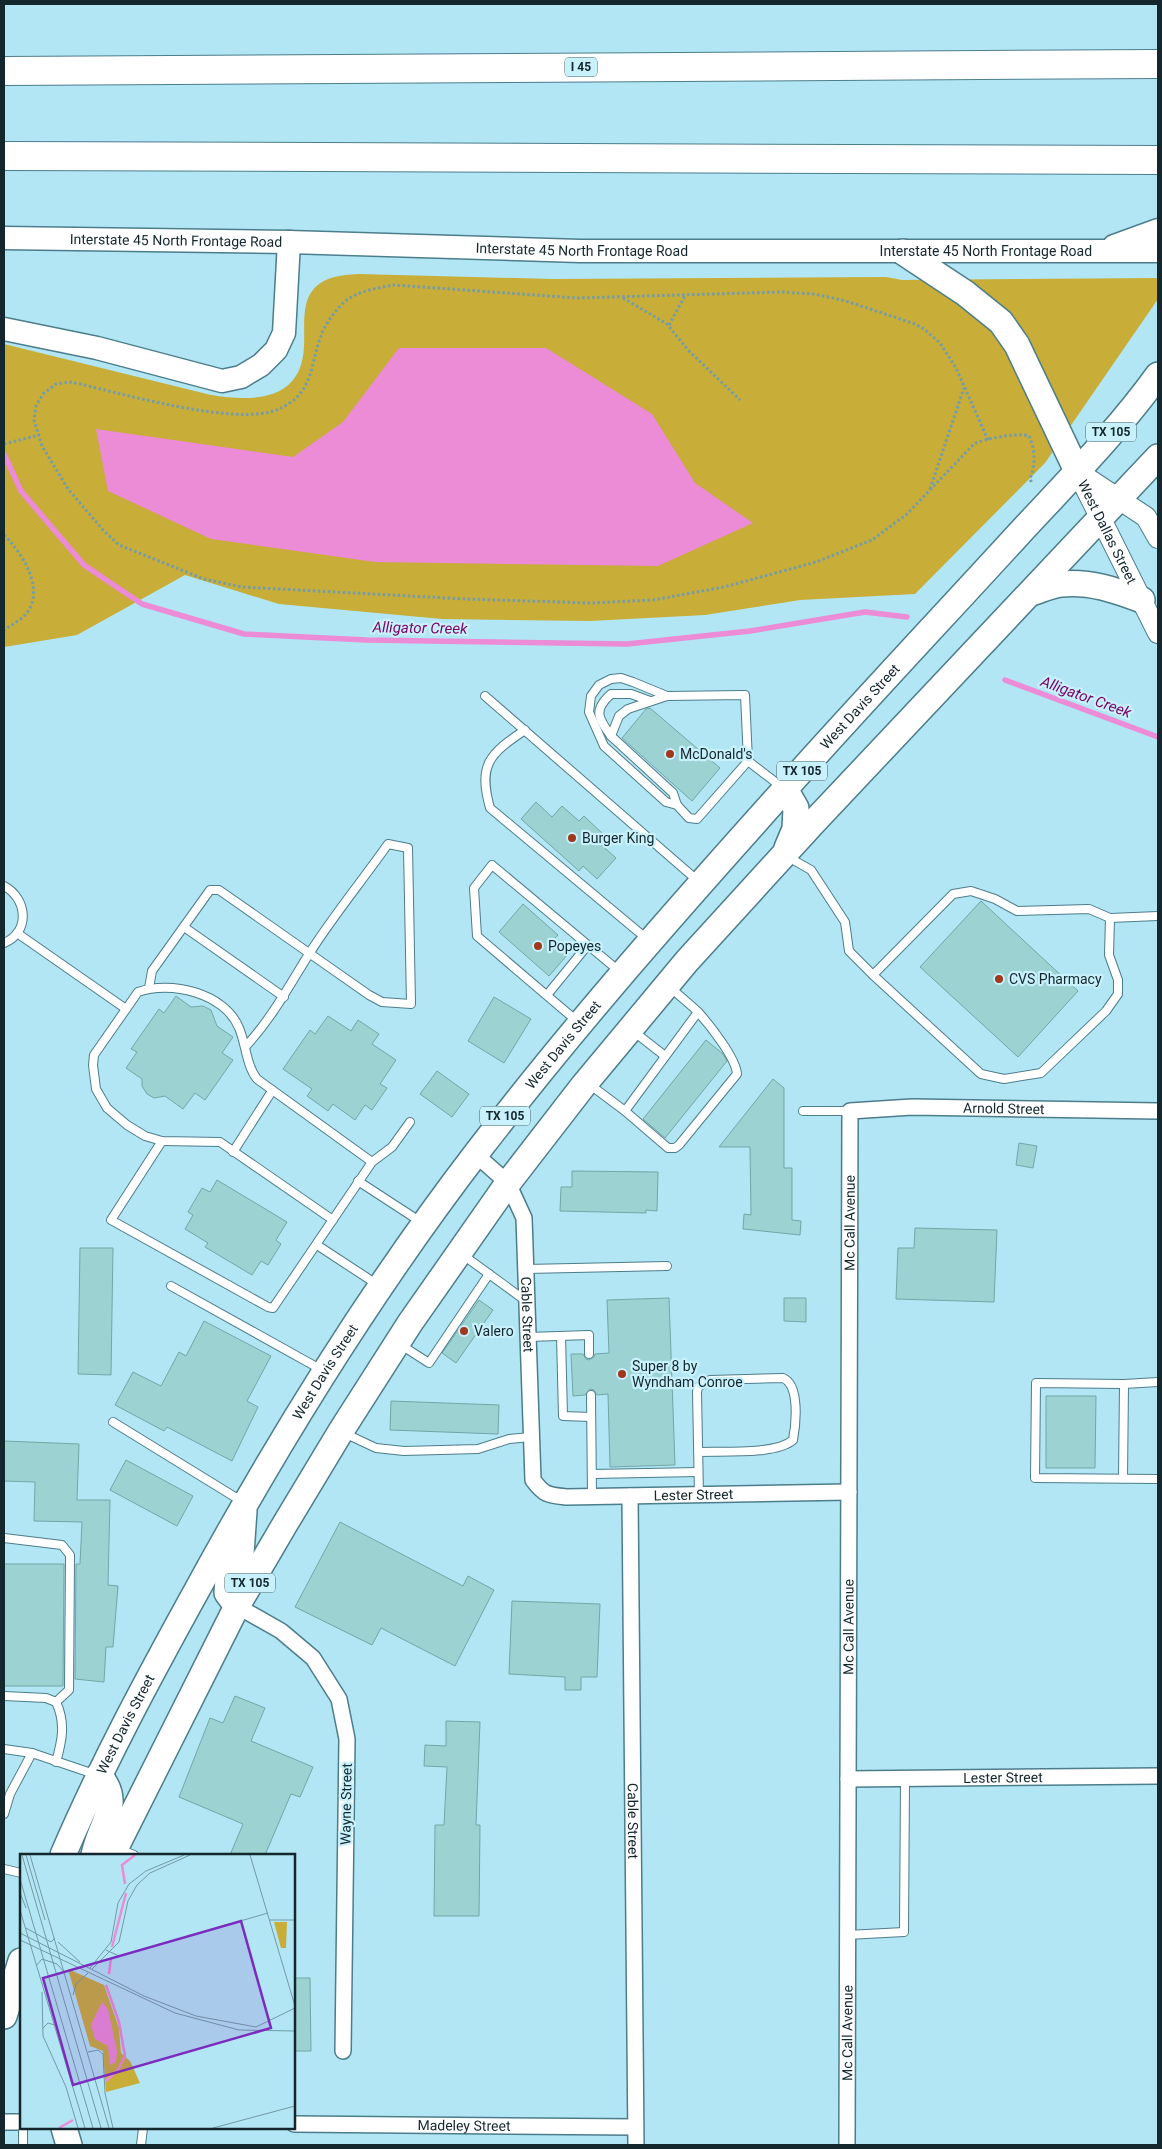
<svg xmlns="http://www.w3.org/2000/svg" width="1162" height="2149" font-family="Roboto,sans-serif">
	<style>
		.green { fill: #c8ad38 }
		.water { fill: #ec8bd6 }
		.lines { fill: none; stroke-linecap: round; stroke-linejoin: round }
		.stream { stroke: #ec8bd6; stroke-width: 5.5 }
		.building { fill: #9cd2d2; stroke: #72a7a7 }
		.service-casing { stroke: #4c7d8a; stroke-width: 10 }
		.minor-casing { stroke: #4c7d8a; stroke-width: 18 }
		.tertiary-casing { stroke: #4c7d8a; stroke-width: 22 }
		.secondary-casing { stroke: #4c7d8a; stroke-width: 25 }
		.primary-casing { stroke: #4c7d8a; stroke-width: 28 }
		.motorway-casing { stroke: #4c7d8a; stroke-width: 30 }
		.path { stroke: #759da8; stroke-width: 3; stroke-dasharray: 2.5 2.5; stroke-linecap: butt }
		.service { stroke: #fff; stroke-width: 8 }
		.minor { stroke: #fff; stroke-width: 15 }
		.tertiary { stroke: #fff; stroke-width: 20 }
		.secondary { stroke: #fff; stroke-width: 22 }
		.primary { stroke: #fff; stroke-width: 25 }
		.motorway { stroke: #fff; stroke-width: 28 }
		.poi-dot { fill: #a0381c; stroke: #c8f1fc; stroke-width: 2 }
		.labels { text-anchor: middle; stroke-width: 4.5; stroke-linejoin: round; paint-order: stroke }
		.shield { fill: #c8f1fc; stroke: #49646a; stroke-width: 1 }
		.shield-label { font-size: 12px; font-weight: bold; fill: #13272c }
		.street-label { font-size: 14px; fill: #13272c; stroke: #c8f1fc }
		.poi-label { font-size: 14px; fill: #13272c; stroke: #c8f1fc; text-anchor: start }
		.water-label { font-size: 15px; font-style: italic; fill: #7b006a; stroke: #c8f1fc }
		.inset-river { fill: none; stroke: #ec8bd6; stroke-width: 2.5 }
		.inset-road { fill: none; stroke: #729aa4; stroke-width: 1 }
		.view { fill: #7b2cbf; fill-opacity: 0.15; stroke: #7b2cbf; stroke-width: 2.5 }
		.inset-edge { fill: none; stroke: #13272c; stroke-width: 2.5 }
	</style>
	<rect width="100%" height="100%" fill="#b2e6f4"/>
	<!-- green -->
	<path class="green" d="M359,274L552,279L886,277L902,280L1158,278V299L1045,463L915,594L800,600L705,615L590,621L442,619L279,604L185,575L77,635L4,647V344L211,395C254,402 302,401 304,346C305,331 302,311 309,296C319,277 339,275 359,274Z"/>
	<!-- water -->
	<path class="water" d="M399,348H546L652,414L695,483L753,523L658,566L375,562L211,539L108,491L96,429L293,457L343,422Z"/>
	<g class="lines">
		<!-- stream -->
		<g class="stream">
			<path d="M4,454L21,491L84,565L142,604L244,634L366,640L627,644L750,631L865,612L907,617"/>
			<path d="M1005,680L1158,737"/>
		</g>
	</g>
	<!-- building -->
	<g class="building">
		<path d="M650,708L720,768L692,801L622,738L646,709Z"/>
		<path d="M536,802L552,817L562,806L579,821L584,816L604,835L598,842L616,858L597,879L583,866L579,871L521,819Z"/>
		<path d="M981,901L1078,991L1018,1057L920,967Z"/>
		<path d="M523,904L558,935L553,940L569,953L549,976L499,932Z"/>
		<path d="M176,996L191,1007L203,1006L211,1010L217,1026L233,1037L222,1053L233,1060L205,1100L195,1093L183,1109L165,1096L154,1098L147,1094L142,1086V1079L126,1068L137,1052L131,1049L159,1009L164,1013Z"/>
		<path d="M494,997L531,1019L504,1063L468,1041Z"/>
		<path d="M328,1016L351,1031L358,1020L379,1034L372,1044L396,1060L380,1084L387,1088L372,1110L365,1105L355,1120L333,1104L328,1111L307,1096L312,1089L283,1069L310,1030L315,1034Z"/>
		<path d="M706,1040L723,1054L727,1061L665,1138L643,1119Z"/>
		<path d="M437,1071L469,1094L452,1117L420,1094Z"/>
		<path d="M773,1079L784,1088V1168H792V1220L801,1221L800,1235L743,1229L744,1214L751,1215L750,1147H719Z"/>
		<path d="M1019,1143L1037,1146L1033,1168L1016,1165Z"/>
		<path d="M572,1171L658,1172L657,1211L646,1210V1213L560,1211L561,1187H572Z"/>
		<path d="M217,1180L287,1222L276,1240L281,1244L268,1265L261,1261L252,1275L205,1247L208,1243L185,1229L193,1215L188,1212L202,1188L210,1192Z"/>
		<path d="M915,1228L997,1230L994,1302L896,1299L898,1248H914Z"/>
		<path d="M80,1248H113L111,1375L78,1374Z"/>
		<path d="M669,1298L675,1465L610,1467L608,1394L597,1395L594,1390L590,1389L585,1395L573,1396L571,1354H583L586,1359L589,1360L594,1357L595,1354L609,1353L607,1300Z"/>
		<path d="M784,1298H806V1322L784,1321Z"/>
		<path d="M479,1300L493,1310L456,1363L442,1353Z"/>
		<path d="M204,1321L271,1356L247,1401L258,1407L232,1461L167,1427L164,1431L115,1405L133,1372L161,1386L179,1352L186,1356Z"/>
		<path d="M1046,1396H1096L1095,1468H1046Z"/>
		<path d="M391,1401L499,1405L498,1434L390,1430Z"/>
		<path d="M4,1441L79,1444L77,1500H110L108,1585L118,1586L113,1647H106L104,1682L75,1679L76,1564H80L82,1522L34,1521L35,1482L4,1481Z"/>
		<path d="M126,1460L193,1496L177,1526L110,1490Z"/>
		<path d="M340,1522L463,1586L468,1576L494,1590L455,1666L381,1628L372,1645L295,1607Z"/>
		<path d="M4,1564H64L63,1686H4Z"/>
		<path d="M512,1601L600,1604L597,1677H581V1690H565V1677L509,1674Z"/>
		<path d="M235,1696L265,1708L251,1741L313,1767L300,1797L291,1794L265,1855H230L243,1824L179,1797L210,1718L223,1723Z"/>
		<path d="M446,1721L480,1722L476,1825H480L479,1916H434L435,1825H444L447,1767L424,1766L425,1745L446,1746Z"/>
		<path d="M294,1978H310L311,2051H294Z"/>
	</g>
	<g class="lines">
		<defs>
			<g id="service">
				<path d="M485,696L698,881"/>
				<path d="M667,696L633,682L621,678L611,679L599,685L591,696L589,712L604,746L666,802L677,805L689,818L697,819L748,761"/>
				<path d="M525,730C489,754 478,765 490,808L647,939"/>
				<path d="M611,736C598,718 593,710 611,694H631L650,701"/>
				<path d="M677,805L673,793L611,736L619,716L628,709L667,696L745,695L748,761L783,788"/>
				<path d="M788,857L811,870L845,922L849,951L873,975L953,894L971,891L995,899L1017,911L1089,909L1110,918L1158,916"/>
				<path d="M4,886C27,898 31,932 4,943"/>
				<path d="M184,927L284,997"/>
				<path d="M17,933L126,1009"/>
				<path d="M873,975L981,1074L1004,1079L1041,1073L1106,1011L1118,994V980L1109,955L1110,918"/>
				<path d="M149,988L152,971L210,890H219L369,995L382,1002L411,1004L408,848L388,844C362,881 333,916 309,954C289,986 272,1018 246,1046"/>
				<path d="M547,995L587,946"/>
				<path d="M578,1022L477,936L474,888L492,865L619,971"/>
				<path d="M633,1031L665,1056"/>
				<path d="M589,1084L625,1111L668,1148H675L679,1145L737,1074C736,1058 709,1024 698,1012C689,1003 678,995 669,986"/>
				<path d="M625,1111L698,1012"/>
				<path d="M803,1111H850"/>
				<path d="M162,1141L111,1220L268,1307L273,1308L372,1162L392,1147L410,1122"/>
				<path d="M233,1152L272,1091"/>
				<path d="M358,1181L421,1222"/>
				<path d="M333,1220L220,1142L162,1141L145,1136L127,1125L107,1108L96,1089L93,1065L94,1055L138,992C170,980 225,993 239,1028C246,1044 246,1065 257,1079L372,1162"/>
				<path d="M317,1245L378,1285"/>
				<path d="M463,1255L526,1301"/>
				<path d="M526,1269L667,1266"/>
				<path d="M171,1286L322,1370"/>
				<path d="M561,1336L563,1416L591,1417"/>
				<path d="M528,1337L589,1335V1354"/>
				<path d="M401,1345L429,1363L489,1274"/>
				<path d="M1158,1382L1124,1384L1036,1383L1035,1478L1158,1479"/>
				<path d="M591,1395L592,1497"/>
				<path d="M113,1422L243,1502"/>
				<path d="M344,1433L376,1448L404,1451L478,1449L509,1439L531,1437"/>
				<path d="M698,1452C722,1451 776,1455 793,1440C796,1424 800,1385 783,1378L710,1380L698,1387L697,1392L699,1495"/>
				<path d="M592,1474L698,1472"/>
				<path d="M1123,1478L1124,1384"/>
				<path d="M4,1538L62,1545L70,1555L69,1690L56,1702"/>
				<path d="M4,1696L46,1698L56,1702C66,1723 62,1741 56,1762"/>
				<path d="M4,1749L32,1753"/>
				<path d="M4,1814L10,1794L32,1753L97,1775"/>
				<path d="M120,1849L134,1855"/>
				<path d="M4,1869L21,1873"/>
				<path d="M847,1935L904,1932L905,1779"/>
				<path d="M23,2145V2128"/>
				<path d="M141,2145L143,2128"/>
			</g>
			<g id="minor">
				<path id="s1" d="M475,1154L508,1183L524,1218L533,1480C544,1495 548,1495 566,1497L849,1492"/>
				<path id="s2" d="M630,1496L636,2145"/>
				<path d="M237,1606L281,1631L313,1658L339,1699L347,1739L343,2051"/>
				<path id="s3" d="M848,1779L1158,1776"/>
				<path d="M4,2122H21"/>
				<path id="s4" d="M294,2124L635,2127"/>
				<path id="s5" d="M847,2145L850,1111L912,1107L1158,1111"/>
			</g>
			<g id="tertiary">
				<path id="s6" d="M1077,471L1158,633"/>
				<path d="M1078,472L1146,517L1158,538"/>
			</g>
			<g id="secondary">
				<path id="s7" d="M4,238L289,242L580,251H1158"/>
				<path d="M1114,246L1158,230"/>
				<path d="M4,329L97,348L222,381L241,377L261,365L276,350L284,333L289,242"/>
			</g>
			<g id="primary">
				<path d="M903,252L965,293L1001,322L1017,345L1077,471"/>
				<path d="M1031,593C1041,590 1051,585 1061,584C1090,581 1115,590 1142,600"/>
				<path d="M785,789L796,808L795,829L787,848"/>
				<path d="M237,1606L227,1593L228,1578L241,1554L244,1511"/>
				<path id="s8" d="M63,1855C102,1764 149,1677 197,1590C280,1438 372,1289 478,1151C574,1026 679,907 785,789C861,704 940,620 1017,536C1065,484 1117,432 1158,375"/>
				<path d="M94,1855C100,1824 124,1804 99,1775"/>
				<path d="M112,1855L237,1606L285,1524L341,1431L410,1323L508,1183L583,1086L687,961L812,824L1158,457"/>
				<path d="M4,2016L21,1961"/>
				<path d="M64,2128L69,2145"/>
			</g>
			<g id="motorway">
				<path d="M4,71L1158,64"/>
				<path d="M4,156L1158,160"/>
			</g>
		</defs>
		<!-- service casing -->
		<use href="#service" class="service-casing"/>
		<!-- minor casing -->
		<use href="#minor" class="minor-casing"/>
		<!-- tertiary casing -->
		<use href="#tertiary" class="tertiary-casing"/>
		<!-- secondary casing -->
		<use href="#secondary" class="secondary-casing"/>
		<!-- primary casing -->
		<use href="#primary" class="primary-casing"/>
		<!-- motorway casing -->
		<use href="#motorway" class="motorway-casing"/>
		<!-- path -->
		<g class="path">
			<path d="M623,298L667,324L688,350L740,400"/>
			<path d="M669,325L686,294"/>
			<path d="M988,440L956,368L940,343L924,329L915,324L846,301L814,294L781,292L577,298L394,285C378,288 357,291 344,302C335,311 325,324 321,336C313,356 313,380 298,396C294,401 285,406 279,409C238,428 117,392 71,382L56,384L43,394L36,406L34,420L42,446L68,489L103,530L119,545L204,579L242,587L466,599L591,603L653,600L724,587L816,562L872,540L907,514L974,444C982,439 1020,432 1029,436C1035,448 1036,466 1030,478L1032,484"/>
			<path d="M4,444L39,435"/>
			<path d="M930,489L964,388"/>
			<path d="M4,535C21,552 42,583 30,608C25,618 13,624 4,630"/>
		</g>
		<!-- service -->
		<use href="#service" class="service"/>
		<!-- minor -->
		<use href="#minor" class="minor"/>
		<!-- tertiary -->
		<use href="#tertiary" class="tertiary"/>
		<!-- secondary -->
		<use href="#secondary" class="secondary"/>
		<!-- primary -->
		<use href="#primary" class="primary"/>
		<!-- motorway -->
		<use href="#motorway" class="motorway"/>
	</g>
	<!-- markers -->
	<g class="poi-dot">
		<circle cx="670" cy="754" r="5"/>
		<circle cx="572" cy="838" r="5"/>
		<circle cx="538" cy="946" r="5"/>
		<circle cx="999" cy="979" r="5"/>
		<circle cx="464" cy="1331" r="5"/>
		<circle cx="622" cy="1374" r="5"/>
	</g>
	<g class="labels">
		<!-- shield labels -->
		<g class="shield">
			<rect x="565" y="57.5" width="32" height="19" rx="4"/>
			<rect x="1086" y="422.5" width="50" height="19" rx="4"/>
			<rect x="777" y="761.5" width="50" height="19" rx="4"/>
			<rect x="480" y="1106.5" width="50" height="19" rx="4"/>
			<rect x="225" y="1573.5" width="50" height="19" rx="4"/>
		</g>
		<g class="shield-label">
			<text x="581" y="71">I 45</text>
			<text x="1111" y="436">TX 105</text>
			<text x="802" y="775">TX 105</text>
			<text x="505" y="1120">TX 105</text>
			<text x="250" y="1587">TX 105</text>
		</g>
		<!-- street labels -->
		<g class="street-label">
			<text dy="5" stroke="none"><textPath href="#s7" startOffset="172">Interstate 45 North Frontage Road</textPath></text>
			<text dy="5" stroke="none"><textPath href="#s7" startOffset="578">Interstate 45 North Frontage Road</textPath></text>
			<text dy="5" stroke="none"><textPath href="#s7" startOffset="982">Interstate 45 North Frontage Road</textPath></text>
			<text dy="5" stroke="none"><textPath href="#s6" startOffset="68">West Dallas Street</textPath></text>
			<text dy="5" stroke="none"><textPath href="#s8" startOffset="1405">West Davis Street</textPath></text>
			<text dy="5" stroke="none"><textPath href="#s8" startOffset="955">West Davis Street</textPath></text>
			<text dy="5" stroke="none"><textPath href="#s5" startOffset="1188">Arnold Street</textPath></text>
			<text dy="5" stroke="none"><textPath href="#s5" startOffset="922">Mc Call Avenue</textPath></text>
			<text dy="5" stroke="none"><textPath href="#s1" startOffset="179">Cable Street</textPath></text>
			<text dy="5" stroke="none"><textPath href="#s8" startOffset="550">West Davis Street</textPath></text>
			<text dy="5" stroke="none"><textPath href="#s1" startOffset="511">Lester Street</textPath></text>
			<text dy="5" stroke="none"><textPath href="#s5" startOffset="518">Mc Call Avenue</textPath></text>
			<text dy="5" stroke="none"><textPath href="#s8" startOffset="145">West Davis Street</textPath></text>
			<text dy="5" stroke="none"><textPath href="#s3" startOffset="155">Lester Street</textPath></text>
			<text transform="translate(346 1804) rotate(-89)" y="5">Wayne Street</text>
			<text dy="5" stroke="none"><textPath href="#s2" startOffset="325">Cable Street</textPath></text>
			<text dy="5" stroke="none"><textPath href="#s5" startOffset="112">Mc Call Avenue</textPath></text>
			<text dy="5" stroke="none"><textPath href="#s4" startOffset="170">Madeley Street</textPath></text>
		</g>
		<!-- poi labels -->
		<g class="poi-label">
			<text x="680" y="759">McDonald's</text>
			<text x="582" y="843">Burger King</text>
			<text x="548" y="951">Popeyes</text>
			<text x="1009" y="984">CVS Pharmacy</text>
			<text x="474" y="1336">Valero</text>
			<text x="632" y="1371">Super 8 by<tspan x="632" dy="16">Wyndham Conroe</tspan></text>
		</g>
		<!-- water labels -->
		<g class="water-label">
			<text transform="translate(420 628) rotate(1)" y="5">Alligator Creek</text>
			<text transform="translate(1086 697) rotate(20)" y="5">Alligator Creek</text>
		</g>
	</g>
	<!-- overview -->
	<g transform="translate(20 1854)">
		<rect width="275" height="275" fill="#b2e6f4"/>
		<path d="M254,68H267L266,94H261ZM48,115L84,131L99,174L101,199L110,207L120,229L86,238L83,197L70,192Z" fill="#c8ad38"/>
		<path d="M82,148L88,155L97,197L96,208L90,211L88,192L75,185L71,171Z" fill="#ec8bd6"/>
		<path class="inset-river" d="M105,30L102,11L115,1M92,93L106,39M89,120L91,104M86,227L98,216L105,202L99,168L86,131M39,274L53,266"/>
		<path class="inset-road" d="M2,1L81,274M6,1L25,66M10,1L89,274M230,1L275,152M0,25L73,274M0,39L6,54M0,56L65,274M250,66H275M6,74L31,88L35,84M0,79L124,142L176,162L236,173L275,154M0,86L155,159L219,176L275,177M38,88L60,108M86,96L99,102L248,59M16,112L22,105L37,110L45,119M70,114L91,88L98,49L109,30L126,17L164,1M72,115L99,88L108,47L117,31L130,19L170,1M22,138L23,182L46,233L58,274M53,141L56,130L68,119M22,175L28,169L35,171M68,198L78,196L83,200L85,239L93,274M193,274L275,252"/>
		<path class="view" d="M221,67L251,174L53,231L23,124Z"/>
		<rect width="275" height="275" class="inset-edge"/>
	</g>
	<!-- border -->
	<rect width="1162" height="2149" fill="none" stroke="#13272c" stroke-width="10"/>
</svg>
